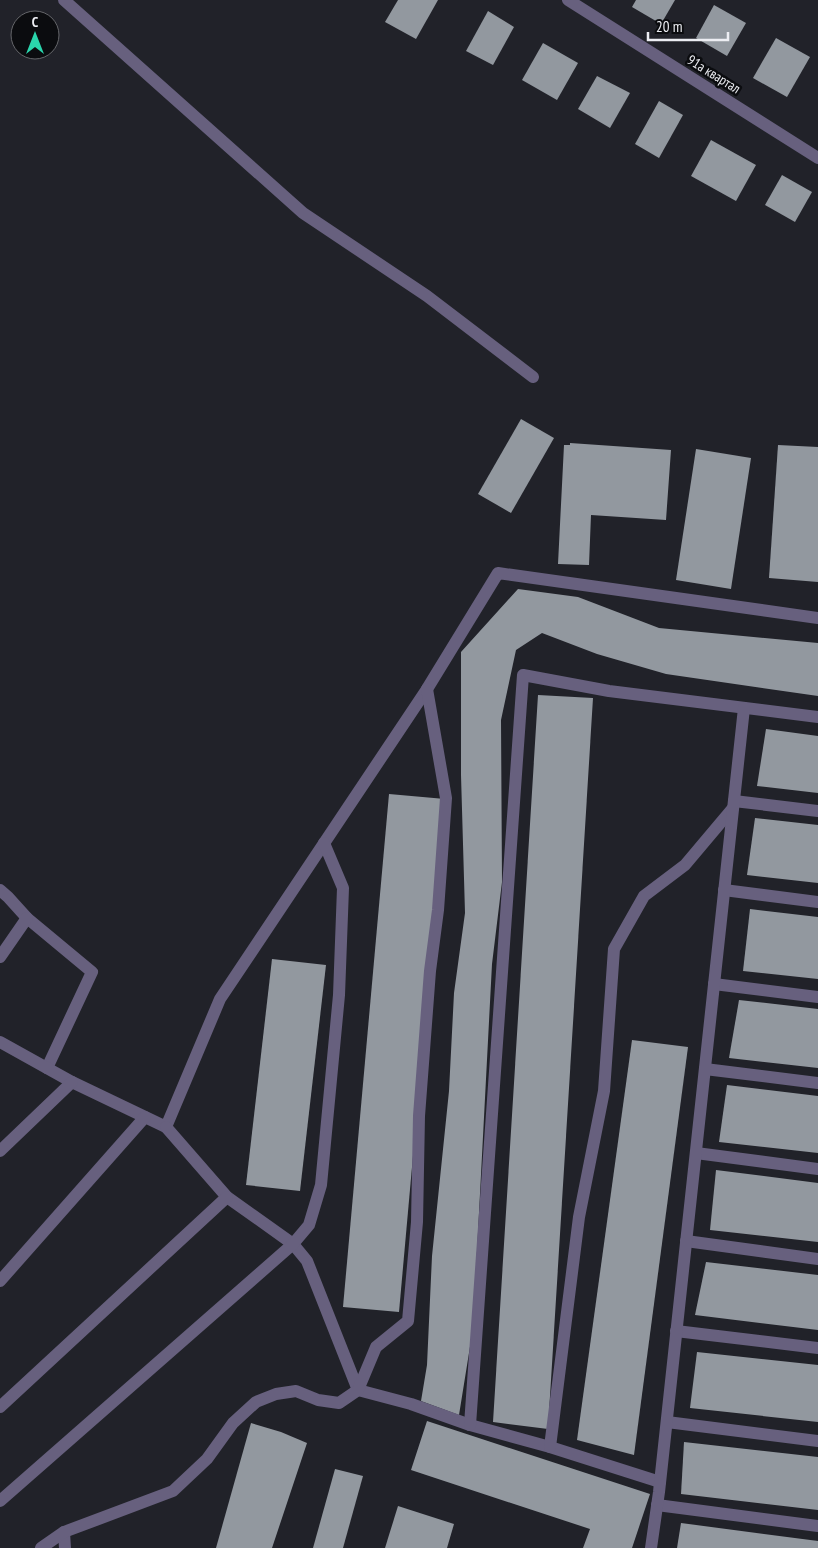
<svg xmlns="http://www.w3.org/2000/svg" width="818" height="1548" font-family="'PT Sans Narrow',sans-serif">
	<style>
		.building { fill: #92989f }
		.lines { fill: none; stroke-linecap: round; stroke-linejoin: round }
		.minor { stroke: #67607e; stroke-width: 12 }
		.labels { text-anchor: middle; stroke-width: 5; stroke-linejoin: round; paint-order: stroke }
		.street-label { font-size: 14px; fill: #edeef3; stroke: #0b0c0f }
	</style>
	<rect width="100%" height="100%" fill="#212229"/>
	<!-- building -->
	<g class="building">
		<path d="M398,0H438L416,39L385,22Z"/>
		<path d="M636,0H675L661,24L632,7Z"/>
		<path d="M714,5L746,23L727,56L696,38Z"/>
		<path d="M488,11L514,27L493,65L466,51Z"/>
		<path d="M776,38L810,57L787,97L753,78Z"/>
		<path d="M543,43L578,63L557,100L522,80Z"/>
		<path d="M597,76L630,93L610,128L578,109Z"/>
		<path d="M659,101L683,115L659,158L635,144Z"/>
		<path d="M711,140L756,165L736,201L691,176Z"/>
		<path d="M782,175L812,192L795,222L765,205Z"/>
		<path d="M521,419L554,438L511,513L478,494Z"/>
		<path d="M570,443L671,450L666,520L591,515L589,565L558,564L564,445H570Z"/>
		<path d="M778,445L818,447V582L769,578Z"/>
		<path d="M696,449L751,458L731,589L676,580Z"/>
		<path d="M518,589L578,597L659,628L818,643V696L666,674L597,654L542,633L516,650L501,720L502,882L492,964L473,1328L459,1415L421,1401L427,1365L432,1256L449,1091L454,993L465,913L461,775V652Z"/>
		<path d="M538,695L593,698L548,1429L493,1422Z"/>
		<path d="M766,729L818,736V793L757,786Z"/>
		<path d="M389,794L445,799L399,1312L343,1307Z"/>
		<path d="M755,818L818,825V883L747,875Z"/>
		<path d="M750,909L818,917V979L743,971Z"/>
		<path d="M272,959L326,965L300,1191L246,1185Z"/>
		<path d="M739,1000L818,1009V1068L729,1058Z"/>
		<path d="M632,1040L688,1047L634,1455L577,1440Z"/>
		<path d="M727,1085L818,1096V1153L719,1142Z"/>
		<path d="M716,1170L818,1183V1242L710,1230Z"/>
		<path d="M706,1262L818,1275V1330L695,1315Z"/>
		<path d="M697,1352L818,1365V1422L690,1408Z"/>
		<path d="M427,1421L650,1494L632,1548H583L590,1529L411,1470Z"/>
		<path d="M251,1423L281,1432L307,1443L272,1548H216Z"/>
		<path d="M684,1442L818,1457V1510L681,1494Z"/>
		<path d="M335,1469L363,1476L343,1548H313Z"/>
		<path d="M398,1506L454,1524L447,1548H385Z"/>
		<path d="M681,1523L818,1541V1548H677Z"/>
	</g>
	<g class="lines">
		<!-- minor -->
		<g class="minor">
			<path d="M64,0L303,213L427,296L533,377"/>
			<path d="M568,0L818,158"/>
			<path d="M734,801L818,811"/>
			<path d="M0,890L8,897L27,918L92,972L47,1068"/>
			<path d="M724,890L818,902"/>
			<path d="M0,957L27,918"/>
			<path d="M714,984L818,997"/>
			<path d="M0,1042L72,1082L166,1127L220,999L427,689L498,573L818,618"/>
			<path d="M705,1069L818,1083"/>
			<path d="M166,1127L227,1197L293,1244L307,1261L358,1390L411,1404L470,1425L550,1447L660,1482"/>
			<path d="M0,1151L72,1082"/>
			<path d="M696,1153L818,1169"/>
			<path d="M686,1241L818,1259"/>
			<path d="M0,1281L145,1117"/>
			<path d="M676,1331L818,1348"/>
			<path d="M0,1407L227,1197"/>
			<path d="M667,1422L818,1441"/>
			<path d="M470,1425L523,675L609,691L818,717"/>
			<path d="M550,1447L579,1217L604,1091L614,949L644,896L685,865L733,808"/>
			<path d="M0,1501L293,1244L309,1225L321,1185L339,995L343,888L324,843"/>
			<path d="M657,1505L818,1526"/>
			<path d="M64,1532L65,1548"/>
			<path d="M41,1548L64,1532L173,1491L207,1459L233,1423L256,1402L276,1394L296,1391L318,1400L339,1403L358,1390L376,1347L408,1321L417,1222L419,1116L430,971L438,910L446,798L427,689"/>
			<path d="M651,1548L659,1492L744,708"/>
		</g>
	</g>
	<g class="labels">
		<!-- street labels -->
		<g class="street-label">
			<text transform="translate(714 74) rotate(32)" y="5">91а квартал</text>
		</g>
	</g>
	<!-- north arrow -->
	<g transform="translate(35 35)"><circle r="24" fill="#0b0c0f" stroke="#65666a"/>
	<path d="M0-4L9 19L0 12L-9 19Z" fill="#2ad5ac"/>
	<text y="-8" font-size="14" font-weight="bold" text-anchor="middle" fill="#edeef3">С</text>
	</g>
	<!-- scale -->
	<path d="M648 32v8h80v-8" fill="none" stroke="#edeef3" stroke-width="2.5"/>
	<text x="656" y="32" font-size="15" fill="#edeef3" stroke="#0b0c0f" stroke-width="4" paint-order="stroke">20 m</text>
</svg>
